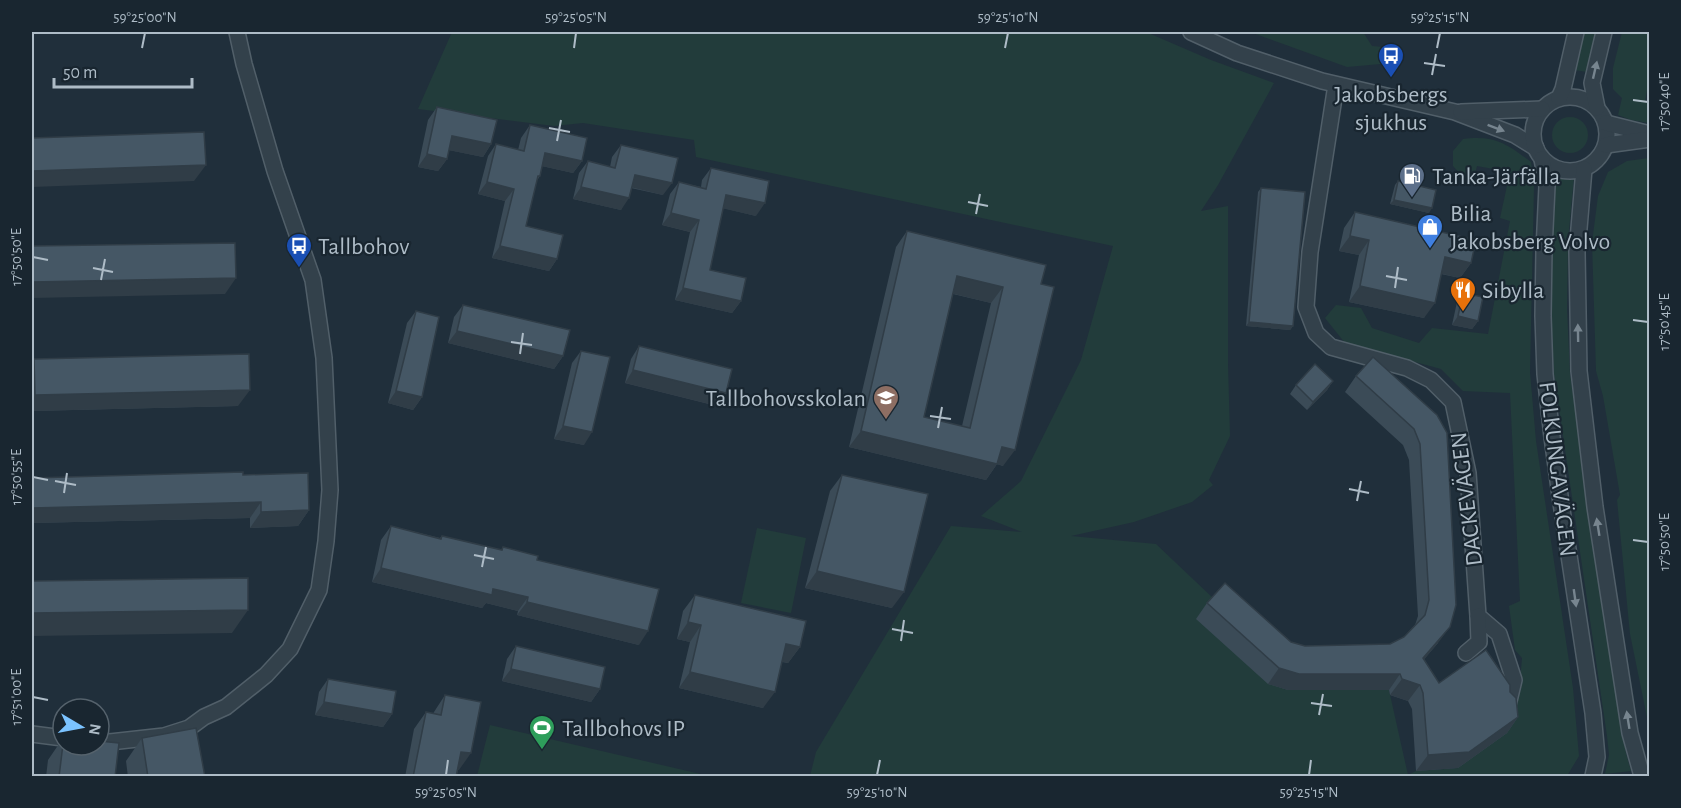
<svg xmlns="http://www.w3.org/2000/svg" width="1681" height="808" font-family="'Alegreya Sans',sans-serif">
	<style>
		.green { fill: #223c3b }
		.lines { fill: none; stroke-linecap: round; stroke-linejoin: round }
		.minor-casing { stroke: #515f69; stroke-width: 18 }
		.minor { stroke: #33414b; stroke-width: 15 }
		.wall { fill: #3b4b57; fill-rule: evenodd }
		.shaded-wall { fill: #303d47 }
		.building { fill: #455765; stroke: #303d47; stroke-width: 1.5; fill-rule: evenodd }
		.oneway { fill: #77858f }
		.ticks { fill: none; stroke: #aebcc7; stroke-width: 2 }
		.labels { text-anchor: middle; stroke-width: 4.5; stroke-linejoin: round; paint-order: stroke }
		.poi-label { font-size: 24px; fill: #aebcc7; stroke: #192630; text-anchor: start }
		.street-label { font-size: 24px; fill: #aebcc7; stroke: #192630 }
		.neatline { fill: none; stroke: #aebcc7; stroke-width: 2 }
		.ticks-label { font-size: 15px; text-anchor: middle; fill: #aebcc7 }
	</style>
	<rect width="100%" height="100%" fill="#202f3b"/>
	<!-- green -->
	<g class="green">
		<path d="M452,32H1146L1211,60L1274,83L1218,185L1201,211L1228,206V364L1230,436L1209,480L1213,485L1192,502L1134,522L1071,536L1156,544L1214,599L1288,690H1389L1408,775L1416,771L1458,768L1519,692L1522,658L1515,650L1509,606L1520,601L1510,393L1463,391L1441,369L1345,343L1325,318L1336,305L1361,308L1372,328L1419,343L1432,328L1488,334L1510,221L1500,218L1510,172L1477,166L1474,178H1464L1453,166V151L1463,139C1495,135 1507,144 1531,162L1534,187L1530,372L1536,441L1573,688L1579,756L1567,776H810L816,752L951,526L1022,532L981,516L1021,481L1081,360L1113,246L696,157L694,140L583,123L554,126L418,109Z"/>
		<path d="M1250,32H1363L1372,46L1394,48L1392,63L1347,67Z"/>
		<path d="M1584,32H1597L1587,72L1575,70Z"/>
		<path d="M1622,32H1649V79L1645,102L1649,103V123L1631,120L1618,115L1622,98L1613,89V68Z"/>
		<circle cx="1570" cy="135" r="18"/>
		<path d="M1649,158H1650L1649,727L1630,634L1617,500L1620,495L1603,396L1596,371L1592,243L1598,196L1608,172L1627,161Z"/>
		<path d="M1554,175L1574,177L1568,241L1567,309L1570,374L1617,698L1626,753L1631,771L1605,774L1609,755L1607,736L1554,374L1549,273Z"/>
		<path d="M757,528L806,538L791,613L741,603Z"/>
		<path d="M490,725L709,776H477Z"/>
	</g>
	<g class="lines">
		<defs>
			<g id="minor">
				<path d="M1191,32L1237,53L1322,81L1455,112L1515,135L1536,148"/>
				<path d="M1336,85L1310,252L1306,307L1316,333L1331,347L1407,368L1431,380L1453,402L1468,473L1478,616L1499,634L1514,680L1508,705"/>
				<circle cx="1570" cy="134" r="37"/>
				<path d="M1559,98L1563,89L1576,32"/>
				<path d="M1597,108L1592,83L1604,32"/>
				<path d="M1461,112L1542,109"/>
				<path d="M1606,123L1650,134"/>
				<path d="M1606,145L1650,139"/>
				<path d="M1542,159L1547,186L1544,250L1543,316L1545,374L1552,437L1561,503L1593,713L1597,757L1593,776"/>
				<path d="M1584,169L1577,252L1579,371L1595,507L1630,733L1642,776"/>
				<path d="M1466,653L1479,642L1478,616"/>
				<path d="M32,734L63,738"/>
				<path d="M99,741L110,742L164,736L189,728L204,717L226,707L266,675L290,649L319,590L326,541L330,490L324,358L313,280L275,171L244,64L237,32"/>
			</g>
		</defs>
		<!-- minor casing -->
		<use href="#minor" class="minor-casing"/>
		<!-- minor -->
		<use href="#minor" class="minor"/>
	</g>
	<!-- wall -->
	<g class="wall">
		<path d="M437,107L491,144L483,157L449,150L447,159L438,171L418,167L428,120Z"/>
		<path d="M530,125L582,161L573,173L542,166L540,176L536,182L526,226L557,259L549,271L492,258L505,201L478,194L488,156L496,144L518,150L521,138Z"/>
		<path d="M621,145L663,195L631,188L621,210L573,199L579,173L588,161L610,167L612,157Z"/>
		<path d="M711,168L756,216L723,208L710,270L741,301L732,313L675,300L690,232L662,225L670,194L679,182L701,187L702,180Z"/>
		<path d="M1398,181L1429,213L1390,204L1395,185Z"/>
		<path d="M1261,188L1293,326L1290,330L1246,326L1258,192Z"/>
		<path d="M1355,212L1471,263L1460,278L1441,274L1424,318L1349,302L1359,255L1339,251L1344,228Z"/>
		<path d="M907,231L1041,284L1003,466L997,464L986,480L849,447L896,247ZM953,294L991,303L962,426L924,417Z"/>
		<path d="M1463,293L1478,321L1472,329L1452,325L1457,302Z"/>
		<path d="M463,305L563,356L554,369L448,343L454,317Z"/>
		<path d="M416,311L422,397L413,410L388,403L407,323Z"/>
		<path d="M639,346L726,393L717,406L625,383L631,359Z"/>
		<path d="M581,351L584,445L554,439L572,363Z"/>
		<path d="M34,359L238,406L32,411V362Z"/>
		<path d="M1356,376L1437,415L1438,643L1424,659L1439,683L1510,692L1518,717L1507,733L1458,768L1416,771L1412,709L1408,701L1390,695L1389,690H1288L1268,684L1196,619L1207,603L1291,642L1305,646L1390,644L1404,637L1415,625L1418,616L1409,460L1403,445L1345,392Z"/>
		<path d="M1333,381L1327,390L1307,410L1290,394L1296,385Z"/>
		<path d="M243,475L309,510L298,526L250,528V518L32,523V478Z"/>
		<path d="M842,475L892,608L805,588L830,491Z"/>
		<path d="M391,526L440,538L442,536L501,550L503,547L537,560L639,645L517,615L518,611L486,603L482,608L372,582L381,540Z"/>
		<path d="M695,595L800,647L788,663L782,662L763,708L679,688L690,642L677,639L683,611Z"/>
		<path d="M516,646L600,689L591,702L502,681L507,659Z"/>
		<path d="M328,679L392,714L383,727L315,715L319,692Z"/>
		<path d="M445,695L459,770H458L456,777H405L414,729L426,712L433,714L434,712Z"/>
		<path d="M63,738V745L115,777H46L48,760Z"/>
		<path d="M142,738L205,777H128L126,761Z"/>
	</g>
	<!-- shaded-wall -->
	<g class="shaded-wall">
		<path d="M452,136L491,144L483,157L443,149Z"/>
		<path d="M545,153L582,161L573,173L537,165Z"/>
		<path d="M427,154L447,159L438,171L418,167Z"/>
		<path d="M206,165L194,181L32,187V171Z"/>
		<path d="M635,175L672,183L663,195L626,186Z"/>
		<path d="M487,182L514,189L505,201L478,194Z"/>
		<path d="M581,187L629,198L621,210L573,199Z"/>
		<path d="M726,195L765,203L756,216L717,207Z"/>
		<path d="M1394,200L1432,208L1429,213L1390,204Z"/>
		<path d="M671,213L699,220L690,232L662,225Z"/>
		<path d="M1350,236L1369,240L1359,255L1339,251Z"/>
		<path d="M500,246L557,259L549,271L492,258Z"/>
		<path d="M1445,257L1471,263L1460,278L1434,272Z"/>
		<path d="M957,276L1003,287L991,303L946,292Z"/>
		<path d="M236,278L225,294L32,298V282Z"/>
		<path d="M1360,286L1435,303L1424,318L1349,302Z"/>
		<path d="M683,288L741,301L732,313L675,300Z"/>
		<path d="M1458,316L1478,321L1472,329L1452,325Z"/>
		<path d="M1249,322L1293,326L1290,330L1246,326Z"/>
		<path d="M457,331L563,356L554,369L448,343Z"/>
		<path d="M633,370L726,393L717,406L625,383Z"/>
		<path d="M1333,381L1327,390L1307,410L1313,402Z"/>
		<path d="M250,390L238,406L32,411V400L35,395Z"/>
		<path d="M396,391L422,397L413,410L388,403Z"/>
		<path d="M563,426L592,432L584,445L554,439Z"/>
		<path d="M861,431L1002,447L1015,450L1003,466L997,464L986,480L849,447Z"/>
		<path d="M261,502L250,518L32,523V508Z"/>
		<path d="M309,510L298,526L250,528L261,512Z"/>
		<path d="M381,568L493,589L528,597L518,611L486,603L482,608L372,582Z"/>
		<path d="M817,571L904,592L892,608L805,588Z"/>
		<path d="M527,602L648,631L639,645L517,615Z"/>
		<path d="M248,610L232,633L32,636V613Z"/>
		<path d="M688,622L701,625L690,642L677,639Z"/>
		<path d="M1450,627L1438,643L1412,674L1423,658Z"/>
		<path d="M786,644L800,647L788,663L775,660Z"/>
		<path d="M1279,668L1400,674L1389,690H1288L1268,684Z"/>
		<path d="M511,669L600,689L591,702L502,681Z"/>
		<path d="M690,672L775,692L763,708L679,688Z"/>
		<path d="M1402,679L1420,685L1408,701L1390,695Z"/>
		<path d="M324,702L392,714L383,727L315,715Z"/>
		<path d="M1518,717L1507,733L1458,768L1416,771L1428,755Z"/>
		<path d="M461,752L471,753L459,770L450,768Z"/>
	</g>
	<!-- building -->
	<g class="building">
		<path d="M437,107L497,120L491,144L452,136L447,159L427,154Z"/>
		<path d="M530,125L587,138L582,161L545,153L540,176H538L526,226L563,235L557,259L500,246L514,189L487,182L496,144L524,151Z"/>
		<path d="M204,132L206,165L32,171V138Z"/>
		<path d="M621,145L678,158L672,183L635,175L629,198L581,187L588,161L615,168Z"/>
		<path d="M711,168L769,181L765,203L726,195L710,270L746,278L741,301L683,288L699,220L671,213L679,182L706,189Z"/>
		<path d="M1398,181L1436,190L1432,208L1394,200Z"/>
		<path d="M1261,188L1305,192L1293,326L1249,322Z"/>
		<path d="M1355,212L1476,240L1471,263L1445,257L1435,303L1360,286L1369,240L1350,236Z"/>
		<path d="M907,231L1046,265L1041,284L1054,287L1015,450L1002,447L997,464L861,431ZM957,276L1003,287L970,428L924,417Z"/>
		<path d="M235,243L236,278L32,282V246Z"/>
		<path d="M1463,293L1483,297L1478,321L1458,316Z"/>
		<path d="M463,305L570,330L563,356L457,331Z"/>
		<path d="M416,311L439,317L422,397L396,391Z"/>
		<path d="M639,346L732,369L726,393L633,370Z"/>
		<path d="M581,351L610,357L592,432L563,426Z"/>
		<path d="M249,354L250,390L35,395L34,359Z"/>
		<path d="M1373,357L1437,415L1447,433L1456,605L1450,627L1423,658L1439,683L1486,650L1510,685V692L1516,698L1518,717L1469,752L1428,755L1423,693L1420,685L1402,679L1400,674H1299L1279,668L1207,603L1225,583L1291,642L1305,646L1390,644L1404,637L1425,615L1429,600L1420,444L1414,429L1356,376Z"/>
		<path d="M1315,364L1333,381L1313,402L1296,385Z"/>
		<path d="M243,472V475L308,473L309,510L261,512V502L32,508V478Z"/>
		<path d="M842,475L928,494L904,592L817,571Z"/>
		<path d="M391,526L441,539L442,536L502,550L503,547L538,556L537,560L659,589L648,631L527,602L528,597L493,589L492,595L381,568Z"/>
		<path d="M248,578V610L32,613V581Z"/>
		<path d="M695,595L806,621L800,647L786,644L775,692L690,672L701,625L688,622Z"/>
		<path d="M516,646L605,667L600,689L511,669Z"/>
		<path d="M328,679L396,691L392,714L324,702Z"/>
		<path d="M445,695L481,702L471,753L461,752L456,777H413L426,712L441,715Z"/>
		<path d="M196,728L205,777H148L142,738Z"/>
		<path d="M99,741L119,743L115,777H59L63,744V745H99Z"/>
	</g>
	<!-- one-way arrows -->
	<defs><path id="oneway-solid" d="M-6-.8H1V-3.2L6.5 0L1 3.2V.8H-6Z" transform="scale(1.5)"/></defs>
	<g class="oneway">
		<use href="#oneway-solid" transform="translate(1595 70) rotate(-77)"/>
		<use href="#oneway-solid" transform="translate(1496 128) rotate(21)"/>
		<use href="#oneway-solid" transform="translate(1578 333) rotate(-91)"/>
		<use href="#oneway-solid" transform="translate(1598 527) rotate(-99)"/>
		<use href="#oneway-solid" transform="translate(1575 598) rotate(82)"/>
		<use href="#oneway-solid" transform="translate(1628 720) rotate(-99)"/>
	</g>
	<!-- ticks -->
	<path class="ticks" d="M142,48L145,33M574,48L576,33M1005,48L1008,33M1437,48L1440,33M1424,63L1445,66M1432,75L1436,54M1633,100L1648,102M549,128L570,132M557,141L561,120M968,202L988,206M976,214L980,194M33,257L48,260M93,268L113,272M1386,276L1407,280M101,280L105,259M1395,288L1398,267M1633,320L1648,322M511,342L532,345M520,354L523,333M930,416L951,419M938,428L942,407M33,477L48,480M55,481L76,485M1349,489L1369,493M64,493L67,473M1357,501L1361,481M1633,540L1648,542M474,555L494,559M482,567L486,547M892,629L913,633M901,641L904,620M33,697L48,700M1311,703L1332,706M1319,715L1323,694M446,775L448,760M877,775L880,760M1309,775L1311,760"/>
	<!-- icons -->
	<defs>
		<symbol id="bus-pin" viewBox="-11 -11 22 30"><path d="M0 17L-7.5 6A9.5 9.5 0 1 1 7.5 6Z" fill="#1a4fb4" stroke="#192630"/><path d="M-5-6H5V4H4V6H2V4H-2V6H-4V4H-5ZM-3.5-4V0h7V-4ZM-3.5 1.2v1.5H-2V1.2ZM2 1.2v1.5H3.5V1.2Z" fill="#fff"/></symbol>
		<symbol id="fuel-pin" viewBox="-11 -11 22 30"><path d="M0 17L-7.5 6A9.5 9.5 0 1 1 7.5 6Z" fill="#5c6f8a" stroke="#192630"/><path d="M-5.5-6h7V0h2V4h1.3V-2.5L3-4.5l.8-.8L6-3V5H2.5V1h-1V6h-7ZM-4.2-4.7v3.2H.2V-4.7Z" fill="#fff"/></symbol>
		<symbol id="shop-pin" viewBox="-11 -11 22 30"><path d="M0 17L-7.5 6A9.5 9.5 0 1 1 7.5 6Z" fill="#3f7fe0" stroke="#192630"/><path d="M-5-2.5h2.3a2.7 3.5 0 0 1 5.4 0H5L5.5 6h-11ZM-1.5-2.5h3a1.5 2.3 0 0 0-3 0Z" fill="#fff"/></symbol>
		<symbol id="restaurant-pin" viewBox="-11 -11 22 30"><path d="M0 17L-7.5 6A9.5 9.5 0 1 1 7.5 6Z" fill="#e8710a" stroke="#192630"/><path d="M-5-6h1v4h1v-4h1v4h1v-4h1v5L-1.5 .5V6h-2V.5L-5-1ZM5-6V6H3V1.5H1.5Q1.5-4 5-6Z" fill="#fff"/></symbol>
		<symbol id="school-pin" viewBox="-11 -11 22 30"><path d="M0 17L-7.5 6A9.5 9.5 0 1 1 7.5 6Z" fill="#8d6e63" stroke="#192630"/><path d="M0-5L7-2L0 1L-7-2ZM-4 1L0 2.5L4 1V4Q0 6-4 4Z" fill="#fff"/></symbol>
		<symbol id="stadium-pin" viewBox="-11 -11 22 30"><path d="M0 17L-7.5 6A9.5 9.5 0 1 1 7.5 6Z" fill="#2e9e5b" stroke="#192630"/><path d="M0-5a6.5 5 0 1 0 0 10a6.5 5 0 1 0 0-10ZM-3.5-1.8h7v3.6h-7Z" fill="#fff"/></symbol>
	</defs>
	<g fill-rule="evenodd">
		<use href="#bus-pin" x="1376" y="41" width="30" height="40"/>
		<use href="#fuel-pin" x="1397" y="161" width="30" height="40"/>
		<use href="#shop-pin" x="1415" y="212" width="30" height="40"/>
		<use href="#bus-pin" x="284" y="231" width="30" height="40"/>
		<use href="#restaurant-pin" x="1448" y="275" width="30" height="40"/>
		<use href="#school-pin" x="871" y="383" width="30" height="40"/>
		<use href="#stadium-pin" x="527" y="713" width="30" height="40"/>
	</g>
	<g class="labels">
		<!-- poi labels -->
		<g class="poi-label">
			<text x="1391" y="102" text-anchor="middle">Jakobsbergs<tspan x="1391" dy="28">sjukhus</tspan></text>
			<text x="1432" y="184">Tanka-Järfälla</text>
			<text x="1450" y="221">Bilia<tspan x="1450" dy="28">Jakobsberg Volvo</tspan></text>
			<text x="318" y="254">Tallbohov</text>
			<text x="1482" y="298">Sibylla</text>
			<text x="866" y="406" text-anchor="end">Tallbohovsskolan</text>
			<text x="562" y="736">Tallbohovs IP</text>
		</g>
		<!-- street labels -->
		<g class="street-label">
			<text transform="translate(1558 469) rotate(83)" y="8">FOLKUNGAVÄGEN</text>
			<text transform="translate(1466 499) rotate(-97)" y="8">DACKEVÄGEN</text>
		</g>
	</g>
	<!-- border -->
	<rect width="1681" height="808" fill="none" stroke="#192630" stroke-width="66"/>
	<!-- north arrow -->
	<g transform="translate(81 727) rotate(100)"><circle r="28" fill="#192630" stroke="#55626c" stroke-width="1.5"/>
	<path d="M0-4.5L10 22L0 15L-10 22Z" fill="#7bc3ff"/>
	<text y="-9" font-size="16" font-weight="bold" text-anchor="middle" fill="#aebcc7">N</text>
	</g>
	<!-- scale -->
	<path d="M54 78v9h138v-9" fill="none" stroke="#aebcc7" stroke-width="3"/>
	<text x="63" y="78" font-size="18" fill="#aebcc7" stroke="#192630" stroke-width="4.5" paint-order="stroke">50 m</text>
	<rect x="33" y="33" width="1615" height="742" class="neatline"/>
	<g class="ticks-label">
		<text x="145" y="22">59°25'00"N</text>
		<text x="576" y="22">59°25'05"N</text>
		<text x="1008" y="22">59°25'10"N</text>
		<text x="1440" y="22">59°25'15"N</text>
		<text transform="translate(1664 102) rotate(-90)" y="5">17°50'40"E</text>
		<text transform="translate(16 257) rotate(-90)" y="5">17°50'50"E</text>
		<text transform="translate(1664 322) rotate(-90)" y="5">17°50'45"E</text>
		<text transform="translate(16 477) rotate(-90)" y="5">17°50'55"E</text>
		<text transform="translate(1664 542) rotate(-90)" y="5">17°50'50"E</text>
		<text transform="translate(16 697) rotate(-90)" y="5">17°51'00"E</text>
		<text x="446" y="797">59°25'05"N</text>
		<text x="877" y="797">59°25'10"N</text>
		<text x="1309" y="797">59°25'15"N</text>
	</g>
</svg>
